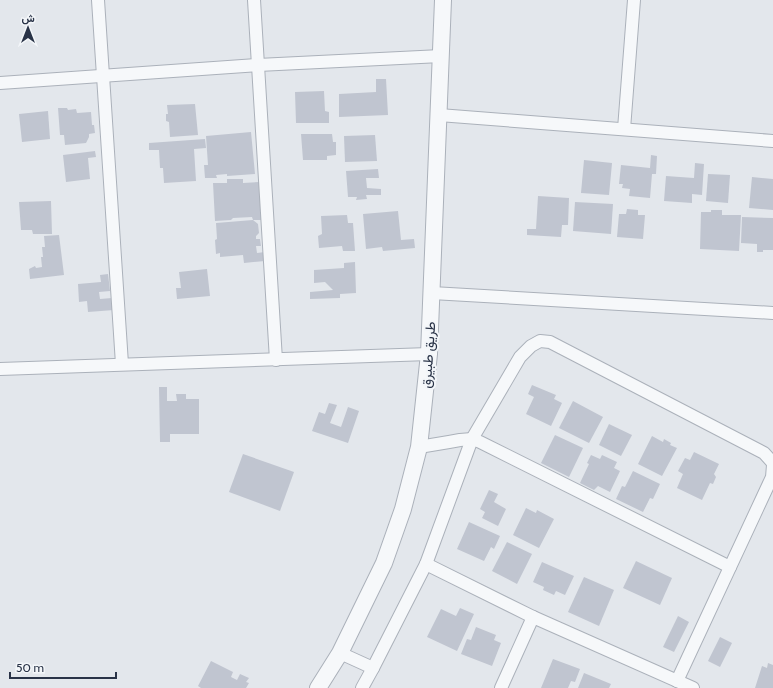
<svg xmlns="http://www.w3.org/2000/svg" width="773" height="688" font-family="Cabin,Vazirmatn,sans-serif">
	<style>
		.building { fill: #c0c5d0 }
		.lines { fill: none; stroke-linecap: round; stroke-linejoin: round }
		.minor-casing { stroke: #abb1ba; stroke-width: 14 }
		.tertiary-casing { stroke: #abb1ba; stroke-width: 18 }
		.minor { stroke: #f6f8fa; stroke-width: 12 }
		.tertiary { stroke: #f6f8fa; stroke-width: 16 }
		.labels { text-anchor: middle; stroke-width: 4; stroke-linejoin: round; paint-order: stroke }
		.street-label { font-size: 14px; fill: #293347; stroke: #f3f6f9 }
	</style>
	<rect width="100%" height="100%" fill="#e3e7ec"/>
	<!-- building -->
	<g class="building">
		<path d="M376,79H386L388,115L339,117V94L376,92Z"/>
		<path d="M324,91L325,111L329,112V123H296L295,92Z"/>
		<path d="M195,104L198,135L170,137L169,122L166,121V114H168L167,105Z"/>
		<path d="M58,108H67L68,110L76,109L77,113L91,112L92,125H94L95,133L89,134V137L86,143L65,145L64,135H60Z"/>
		<path d="M48,111L50,139L22,142L19,114Z"/>
		<path d="M251,132L255,174L227,176V174L216,175L217,178H205L204,165H208L206,136Z"/>
		<path d="M301,134H332L333,142H336V155L327,156V160H303Z"/>
		<path d="M375,135L377,161L345,162L344,136Z"/>
		<path d="M205,139L206,148L194,149L196,181L164,183L163,168H160L159,150H149V143Z"/>
		<path d="M95,151L96,157L88,158L90,179L66,182L63,155Z"/>
		<path d="M651,155L657,156L656,174H652L650,198L629,196L630,189L622,188L623,184H619L621,165L650,168Z"/>
		<path d="M584,160L612,163L609,195L581,193Z"/>
		<path d="M695,163L704,164L702,195L692,194V203L664,201L666,176L694,178Z"/>
		<path d="M378,169L379,178H366L367,188L381,189V195H366L367,199L356,200L357,197H348L346,171Z"/>
		<path d="M708,174L730,175L728,203L706,201Z"/>
		<path d="M752,177L773,179V210L749,208Z"/>
		<path d="M227,179H243V183L260,182L261,220H253L252,217L233,218L231,220L215,221L213,183H227Z"/>
		<path d="M538,196L569,198L568,225H562L561,237L527,235V229H536Z"/>
		<path d="M51,201L52,234H33L32,230H21L19,202Z"/>
		<path d="M575,202L613,204L611,234L573,231Z"/>
		<path d="M627,209L638,210V215H645L643,239L617,237L619,214H626Z"/>
		<path d="M711,210H722V215H741L739,251L700,249L701,212H711Z"/>
		<path d="M398,211L401,240L414,239L415,248L383,251L382,247L366,249L363,214Z"/>
		<path d="M347,215L348,223H353L355,251H343L342,246L319,248L318,236L322,234L321,216Z"/>
		<path d="M742,217L773,218V250H763V252H757V244L741,243Z"/>
		<path d="M253,220L258,224L259,233L256,236V239H260L261,246H256L257,253L265,252V261L244,263L243,255L220,257V253L216,254L215,240L217,239L216,223Z"/>
		<path d="M59,235L64,275L30,279L29,269L35,266L36,268L42,267L41,257H43L42,247H45L44,236Z"/>
		<path d="M355,262L356,293L340,294V298L310,299V292L333,290L325,282L314,283V270L344,268V263Z"/>
		<path d="M207,269L210,296L177,299L176,288H181L179,272Z"/>
		<path d="M108,274L110,291L99,292L100,299L112,298L114,310L88,312L87,301L79,302L78,284L101,282L100,275Z"/>
		<path d="M532,385L556,395L554,399L562,403L551,426L526,414L534,397L528,394Z"/>
		<path d="M159,387H167V401H177L176,394H186V399H199V434H170V442H160Z"/>
		<path d="M573,401L603,417L589,443L559,428Z"/>
		<path d="M329,403L337,405L330,423L341,427L348,407L359,411L348,443L312,431L319,412L325,414Z"/>
		<path d="M609,424L632,435L621,456L599,445Z"/>
		<path d="M555,435L583,448L569,477L541,463Z"/>
		<path d="M652,436L663,442L664,439L671,443L670,445L677,448L662,476L638,464Z"/>
		<path d="M694,452L719,464L714,474L716,477L713,484L710,483L702,500L677,488L683,474L678,471L685,458L690,460Z"/>
		<path d="M243,454L294,472L280,511L229,492Z"/>
		<path d="M591,455L600,459L602,455L617,462L614,468L620,471L610,492L598,486L594,490L580,483L589,464L587,463Z"/>
		<path d="M633,471L660,484L653,499L650,498L643,512L616,499L622,486L625,487Z"/>
		<path d="M489,490L498,494L494,502L506,509L498,526L482,518L485,512L480,509Z"/>
		<path d="M526,508L536,513L537,510L554,519L539,548L513,535Z"/>
		<path d="M469,522L500,536L494,549L491,547L484,561L457,549Z"/>
		<path d="M507,542L532,554L517,584L492,571Z"/>
		<path d="M636,561L672,578L660,605L623,588Z"/>
		<path d="M542,562L574,576L565,595L556,591L554,595L543,590L544,587L533,582Z"/>
		<path d="M584,577L614,590L599,626L568,612Z"/>
		<path d="M460,608L474,614L457,651L427,637L441,609L456,616Z"/>
		<path d="M678,616L689,622L674,652L663,647Z"/>
		<path d="M476,627L496,635L494,640L501,643L492,666L461,654L467,639L471,640Z"/>
		<path d="M720,637L732,643L720,667L708,661Z"/>
		<path d="M553,659L580,669L575,682L571,681L568,688H541Z"/>
		<path d="M211,661L233,672L231,677L237,680L240,674L249,678L246,682L249,683L246,688H201L198,686Z"/>
		<path d="M768,663L773,665V688H755L762,666L767,668Z"/>
		<path d="M584,673L611,684L609,688H578Z"/>
	</g>
	<g class="lines">
		<defs>
			<g id="minor">
				<path d="M98,0L122,364"/>
				<path d="M254,0L276,360"/>
				<path d="M0,83L258,65L441,56"/>
				<path d="M439,115L773,141"/>
				<path d="M624,129L634,0"/>
				<path d="M432,293L773,313"/>
				<path d="M0,369L429,354"/>
				<path d="M419,447L449,442L460,440L472,439L480,442L730,567"/>
				<path d="M426,564L533,617L693,688"/>
				<path d="M340,653L373,668"/>
				<path d="M677,681L772,477L773,465"/>
				<path d="M362,688L373,668L426,564L472,439L520,357L531,346L540,341L550,342L764,453L773,463"/>
				<path d="M501,688L533,617"/>
			</g>
			<path id="tertiary" d="M318,688L340,653L384,563L403,509L419,447L429,354L443,0"/>
		</defs>
		<!-- minor casing -->
		<use href="#minor" class="minor-casing"/>
		<!-- tertiary casing -->
		<use href="#tertiary" class="tertiary-casing"/>
		<!-- minor -->
		<use href="#minor" class="minor"/>
		<!-- tertiary -->
		<use href="#tertiary" class="tertiary"/>
	</g>
	<g class="labels">
		<!-- street labels -->
		<g class="street-label">
			<text transform="translate(428 355) rotate(-86)" y="5">طريق طبيرق</text>
		</g>
	</g>
	<!-- north arrow -->
	<g transform="translate(28 28)" stroke="#f3f6f9" stroke-width="3" paint-order="stroke">
	<path d="M0-3L7 15L0 10L-7 15Z" fill="#293347"/>
	<text y="-6" font-size="11" font-weight="bold" text-anchor="middle" fill="#293347">ش</text>
	</g>
	<!-- scale -->
	<path d="M10 672v6h106v-6" fill="none" stroke="#293347" stroke-width="2"/>
	<text x="16" y="672" font-size="12" fill="#293347" stroke="#f3f6f9" stroke-width="3" paint-order="stroke">50 m</text>
</svg>
